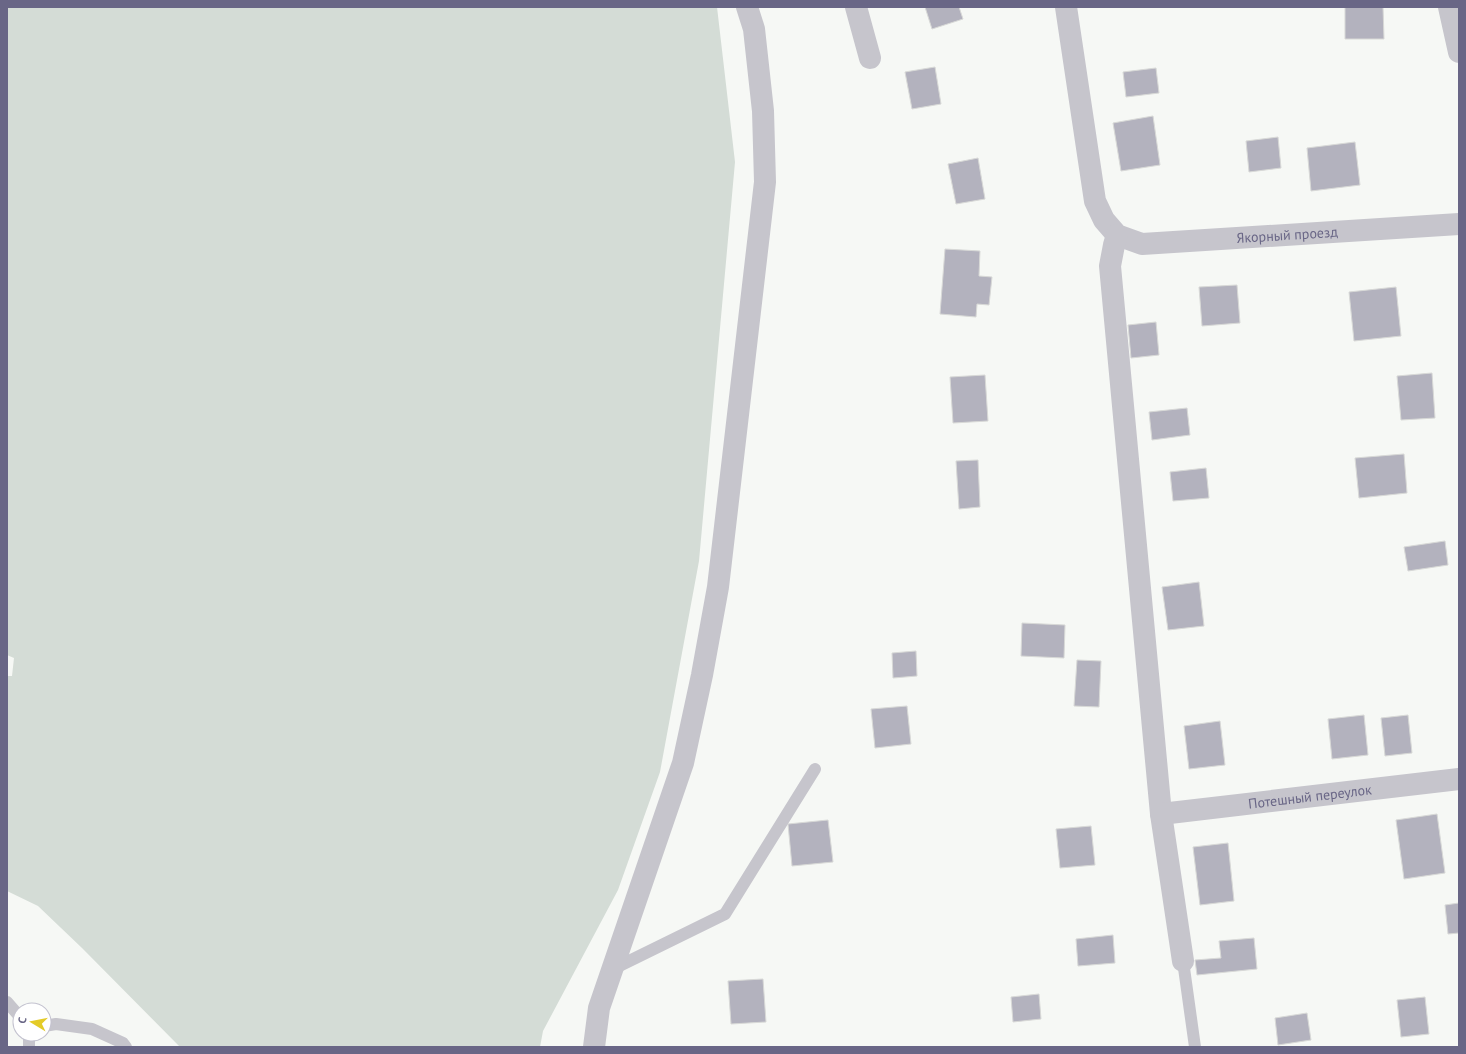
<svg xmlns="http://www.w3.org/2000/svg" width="1466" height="1054" font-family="'PT Sans',sans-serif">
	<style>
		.green { fill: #d4dcd6 }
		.building { fill: #b3b2be; stroke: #d8d9d7 }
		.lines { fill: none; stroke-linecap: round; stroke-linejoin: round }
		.lane { stroke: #c6c5cc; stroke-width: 12 }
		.street { stroke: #c6c5cc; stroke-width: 22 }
		.labels { text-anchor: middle; stroke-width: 4; stroke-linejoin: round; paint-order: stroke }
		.street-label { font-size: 14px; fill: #696686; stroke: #fff }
	</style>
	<rect width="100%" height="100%" fill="#f6f8f5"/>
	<!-- green -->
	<path class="green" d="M7,7H717L735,162L699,561L660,772L618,890L543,1031L540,1047H180L82,948L38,906L7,891V676H12L14,658L7,655Z"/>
	<!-- building -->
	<g class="building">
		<path d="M925,7H959L963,19L932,29Z"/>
		<path d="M1345,7H1383L1384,39H1345Z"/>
		<path d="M935,67L941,104L912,109L905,72Z"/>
		<path d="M1156,68L1159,93L1126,97L1123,72Z"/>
		<path d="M1153,116L1160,165L1121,171L1113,123Z"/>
		<path d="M1278,137L1281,168L1249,172L1246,141Z"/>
		<path d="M1355,142L1360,185L1311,191L1307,148Z"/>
		<path d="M978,158L985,199L956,204L948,164Z"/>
		<path d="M945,249L980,251L979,276L992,277L989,305L977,304L976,317L940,314Z"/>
		<path d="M1237,285L1240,323L1202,326L1199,287Z"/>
		<path d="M1396,287L1401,336L1354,341L1349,292Z"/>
		<path d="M1156,322L1159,355L1131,358L1128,325Z"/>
		<path d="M1432,373L1435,418L1401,420L1397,376Z"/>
		<path d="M985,375L988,421L953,423L950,377Z"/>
		<path d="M1187,408L1190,435L1152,440L1149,412Z"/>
		<path d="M1404,454L1407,493L1359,498L1355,458Z"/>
		<path d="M978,460L980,507L959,509L956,461Z"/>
		<path d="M1206,468L1209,498L1173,501L1170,472Z"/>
		<path d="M1445,541L1448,565L1408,571L1404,547Z"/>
		<path d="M1199,582L1204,626L1168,630L1162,587Z"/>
		<path d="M1022,623L1065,625L1064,658L1021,656Z"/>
		<path d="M916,651L917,676L893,678L892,653Z"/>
		<path d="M1077,660L1101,661L1099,707L1074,706Z"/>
		<path d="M907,706L911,744L875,748L871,709Z"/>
		<path d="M1364,715L1368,755L1332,759L1328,719Z"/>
		<path d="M1408,715L1412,753L1385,756L1381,718Z"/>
		<path d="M1220,721L1225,765L1189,769L1184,726Z"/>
		<path d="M1437,814L1445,873L1404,879L1396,820Z"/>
		<path d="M828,820L833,862L792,866L788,824Z"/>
		<path d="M1091,826L1095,865L1060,868L1056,829Z"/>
		<path d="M1228,843L1234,901L1200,905L1193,847Z"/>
		<path d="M1459,903V933L1448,934L1445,905Z"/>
		<path d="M1113,935L1115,963L1078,966L1076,939Z"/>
		<path d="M1254,938L1257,969L1197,975L1195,960L1221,958L1219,941Z"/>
		<path d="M763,979L766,1022L731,1024L728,981Z"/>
		<path d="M1039,994L1041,1019L1013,1022L1011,997Z"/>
		<path d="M1425,997L1429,1034L1401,1037L1397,1000Z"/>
		<path d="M1307,1013L1311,1040L1278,1045L1275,1018Z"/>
	</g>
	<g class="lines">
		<!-- lane -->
		<g class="lane">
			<path d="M1183,961L1195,1047"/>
			<path d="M613,969L725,914L815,769"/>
			<path d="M7,1002L20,1017"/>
			<path d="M44,1026L56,1024L92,1029L123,1043L126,1047"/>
			<path d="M29,1047V1034"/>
		</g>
		<!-- street -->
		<g class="street">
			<path d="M856,7L870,58"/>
			<path id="s1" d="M1066,7L1095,201L1104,220L1117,235L1142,244L1459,224"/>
			<path d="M1449,7L1459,52"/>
			<path d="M1117,235L1114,245L1110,266L1161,814L1183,961"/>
			<path id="s2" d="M1161,814L1459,779"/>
			<path d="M594,1047L599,1008L683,763L702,675L718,587L765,182L763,111L754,29L747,7"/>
		</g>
	</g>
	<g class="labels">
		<!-- street labels -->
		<g class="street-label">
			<text dy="5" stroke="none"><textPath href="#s1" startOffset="409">Якорный проезд</textPath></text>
			<text dy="5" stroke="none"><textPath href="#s2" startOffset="150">Потешный переулок</textPath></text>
		</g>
	</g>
	<!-- border -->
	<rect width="1466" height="1054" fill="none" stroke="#696686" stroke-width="16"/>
	<!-- north arrow -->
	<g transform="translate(32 1022) rotate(280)"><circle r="19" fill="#ffffff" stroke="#c3c2cf"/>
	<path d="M0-3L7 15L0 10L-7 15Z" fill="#e4cb28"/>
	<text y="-6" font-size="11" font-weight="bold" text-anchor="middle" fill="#696686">С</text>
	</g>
</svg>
